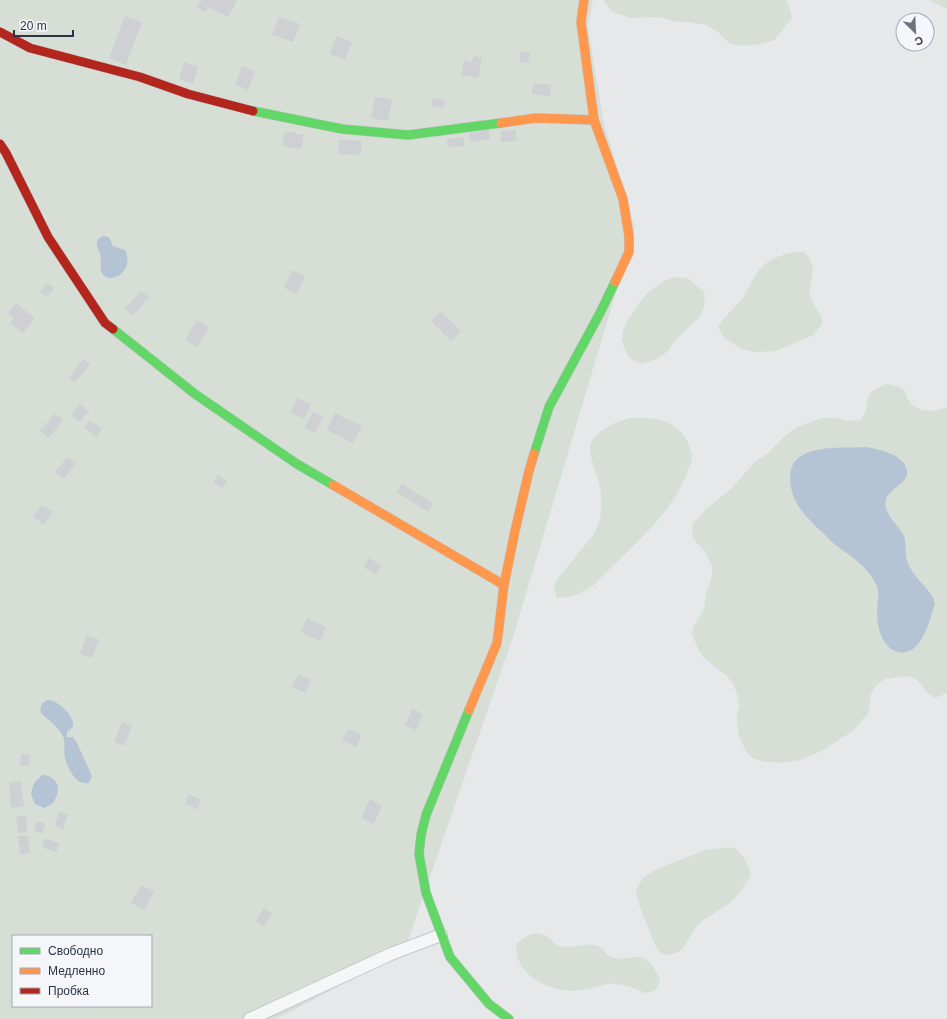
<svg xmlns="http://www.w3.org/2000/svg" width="947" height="1019" font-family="Arial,sans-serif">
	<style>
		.green { fill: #d6ded6; fill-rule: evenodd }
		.water { fill: #b4c4d5 }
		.building { fill: #ced0d3 }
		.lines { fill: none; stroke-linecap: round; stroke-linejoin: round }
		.lane-casing { stroke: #c4c6c8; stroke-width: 14 }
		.fast-casing { stroke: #c4c6c8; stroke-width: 10 }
		.slow-casing { stroke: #c4c6c8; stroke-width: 10 }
		.jam-casing { stroke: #c4c6c8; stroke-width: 10 }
		.lane { stroke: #f5f6f7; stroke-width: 12 }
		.fast { stroke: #63d668; stroke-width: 9 }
		.slow { stroke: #ff974d; stroke-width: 9 }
		.jam { stroke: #b3261e; stroke-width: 9 }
	</style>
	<rect width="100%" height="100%" fill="#e6e8ea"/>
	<!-- green -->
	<g class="green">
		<path d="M0,0H593L588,26L603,120L635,228L514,634L404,952L276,1019H0ZM13,936H151V1006H13Z"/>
		<path d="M604,0H785L788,3L792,18L774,40L760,44L744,46L729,43L718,32L704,24L674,21L659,17L631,18L613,12L604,2Z"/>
		<path d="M929,0H947V9Z"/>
		<path d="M798,252H804L809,257L813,268L812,278L809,293L814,305L822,317V324L813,335L776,351L755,352L742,349L724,338L718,327C724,316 734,309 742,299C747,293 750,284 754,277C762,262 781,253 798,252Z"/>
		<path d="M676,277L687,278L704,292C708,318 691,322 677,339C672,344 669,351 663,355C657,359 649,361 642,364L632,360L626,352L622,341L623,331L627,321L646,294L664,281Z"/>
		<path d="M886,384C893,385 901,386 906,392C907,395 907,399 909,401C919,414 933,412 947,407V693L935,698L926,692L922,685L916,679L907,676L885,679L876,685L871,694L868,714L854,730L822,751L800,760L781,763L761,761L751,757L745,750L738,733L737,715L739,705L737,694L734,685L727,676L704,658L699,651L692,634L694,626L704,609L707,590L711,579L713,568L705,552L693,538L692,525L705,510L730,490L756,461L767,454L786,435L797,427L822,418H836L847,421L860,420C870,410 865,405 869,395C872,390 880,387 886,384Z"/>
		<path d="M629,418C651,417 676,419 687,441C689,445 691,450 692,455C692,460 690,466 688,470C674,514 626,551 595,584C580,595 575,596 557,598L554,588L556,581L593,535C604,519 603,497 598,479C595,470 587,451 591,443C598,429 615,423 629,418Z"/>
		<path d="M729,847L736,849L746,861L751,875L742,890L730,903L702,921L696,927L683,948L676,953L669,955L661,953L656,947L640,907L636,892L639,884L644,877L657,869L705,850Z"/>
		<path d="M537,933C552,935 552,944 560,946C572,950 586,941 597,946C605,949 606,957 614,958C631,962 641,947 655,970C658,974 661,979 659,984C656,991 651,992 644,993C634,988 621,983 609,984C605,984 601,986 597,987C589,989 580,990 572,991C548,991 511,972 517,943L529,935Z"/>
	</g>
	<!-- water -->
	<g class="water">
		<path d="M103,236L109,237L113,246L125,250C136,272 108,286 102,273C99,267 102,260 100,254C98,248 95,245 98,239Z"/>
		<path d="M867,447C880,450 898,453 905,465C916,486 880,487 886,508C889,519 899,526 904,536C906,542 905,547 906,554C906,560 909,566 912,571C919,583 931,589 935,603C930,619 921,661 895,651C881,645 877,625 877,611C877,605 879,599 878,593C878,587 875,581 871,576C863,564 849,555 837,546C832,543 829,538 824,534C807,518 791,504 790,479C789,441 843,449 867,447Z"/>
		<path d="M48,700C58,700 75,716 73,727L67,732V737H73L77,743L92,776L89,783C76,786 68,769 65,758C63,751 66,743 63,736C59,727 48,720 41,713C39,707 42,702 48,700Z"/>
		<path d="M43,775C51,775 59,782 58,790C58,795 55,799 53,803L44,808L35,804L31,794C32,786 36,779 43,775Z"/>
	</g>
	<!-- building -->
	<g class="building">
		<path d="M201,0H234L237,1L228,17L208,7L205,12L197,8Z"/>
		<path d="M125,16L142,22L126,65L109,58Z"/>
		<path d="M279,17L300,24L293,42L272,35Z"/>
		<path d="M336,36L352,42L345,60L330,54Z"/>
		<path d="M521,51L530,53L528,63L519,62Z"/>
		<path d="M474,56L482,58L478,78L461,75L464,60L472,62Z"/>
		<path d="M184,62L198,67L193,84L179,79Z"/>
		<path d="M242,66L255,71L248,90L235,84Z"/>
		<path d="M533,83L551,85L550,96L532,94Z"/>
		<path d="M375,97L392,100L388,121L371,118Z"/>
		<path d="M432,98L445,100L444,108L431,106Z"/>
		<path d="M489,130L490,139L470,142L469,133Z"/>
		<path d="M516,130V141L501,142V131Z"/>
		<path d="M285,131L304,135L301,149L282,146Z"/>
		<path d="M464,137V146L448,147L447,139Z"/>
		<path d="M339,140L361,141V155L338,154Z"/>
		<path d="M292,270L305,276L297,294L284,288Z"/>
		<path d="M47,283L54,288L47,297L40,292Z"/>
		<path d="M141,291L149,297L133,316L125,309Z"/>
		<path d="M16,303L35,318L23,333L10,323L14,318L8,313Z"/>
		<path d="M441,312L461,331L451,341L431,321Z"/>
		<path d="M197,320L209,327L197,347L185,340Z"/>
		<path d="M83,359L90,364L75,382L69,377Z"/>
		<path d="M297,398L311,405L304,419L290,412Z"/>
		<path d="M80,404L89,411L80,422L71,415Z"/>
		<path d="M313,412L323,417L315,433L305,428Z"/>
		<path d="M55,413L63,420L49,438L40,431Z"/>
		<path d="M335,413L362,426L353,443L327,430Z"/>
		<path d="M90,420L102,429L96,437L84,427Z"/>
		<path d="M67,457L76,463L64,479L55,472Z"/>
		<path d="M218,475L227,481L222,488L213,482Z"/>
		<path d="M402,484L433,504L428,512L397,492Z"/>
		<path d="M42,505L53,512L44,525L33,517Z"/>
		<path d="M369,558L381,565L376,574L364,567Z"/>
		<path d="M307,618L326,627L320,641L301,632Z"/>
		<path d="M86,636L99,640L92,658L80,654Z"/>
		<path d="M298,674L311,680L306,693L292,687Z"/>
		<path d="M412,709L423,714L416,730L405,725Z"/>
		<path d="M122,722L132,726L124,746L114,742Z"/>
		<path d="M348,729L362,735L356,747L342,740Z"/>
		<path d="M21,754L29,755V766L20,765Z"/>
		<path d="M21,781L24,807L11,808L9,782Z"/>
		<path d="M189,794L201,800L197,809L185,803Z"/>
		<path d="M370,799L382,805L374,824L361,818Z"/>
		<path d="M59,812L68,814L63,829L55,826Z"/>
		<path d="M26,815L27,832L18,833L16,816Z"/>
		<path d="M37,821L45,823L42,833L34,831Z"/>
		<path d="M18,836H28L30,853L20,854Z"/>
		<path d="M45,838L60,844L56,852L42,847Z"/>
		<path d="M141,885L154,891L145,910L131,903Z"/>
		<path d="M264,908L272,914L264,926L256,921Z"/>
	</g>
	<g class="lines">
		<defs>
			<path id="lane" d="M250,1019L391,954L441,935"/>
			<g id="fast">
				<path d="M253,111L342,129L408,135L501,123"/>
				<path d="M113,329L195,394L297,464L333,485"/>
				<path d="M534,454L549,407L600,313L615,282"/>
				<path d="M469,710L426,815L421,835L419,854L426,893L450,957L489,1004L509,1019"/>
			</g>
			<g id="slow">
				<path d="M584,0L581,22L594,120L623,199L629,236V252L615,282"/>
				<path d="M501,123L536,118L594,120"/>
				<path d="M333,485L504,585"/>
				<path d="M469,710L497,643L504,585L515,531L529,471L534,454"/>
			</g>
			<g id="jam">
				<path d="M0,32L30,48L140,77L188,94L253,111"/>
				<path d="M0,144L6,153L48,237L105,323L113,329"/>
			</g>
		</defs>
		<!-- lane casing -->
		<use href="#lane" class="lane-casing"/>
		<!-- fast casing -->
		<use href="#fast" class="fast-casing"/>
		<!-- slow casing -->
		<use href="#slow" class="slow-casing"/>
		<!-- jam casing -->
		<use href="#jam" class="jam-casing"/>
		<!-- lane -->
		<use href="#lane" class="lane"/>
		<!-- fast -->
		<use href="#fast" class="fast"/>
		<!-- slow -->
		<use href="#slow" class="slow"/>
		<!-- jam -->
		<use href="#jam" class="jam"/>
	</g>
	<!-- legend -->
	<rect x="12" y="935" width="140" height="72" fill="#f4f6f9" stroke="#a4a8b1"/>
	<rect x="20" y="948" width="20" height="6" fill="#63d668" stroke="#a4a8b1"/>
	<text x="48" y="955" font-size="12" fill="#2b3445">Свободно</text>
	<rect x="20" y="968" width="20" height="6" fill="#ff974d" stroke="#a4a8b1"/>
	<text x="48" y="975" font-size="12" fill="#2b3445">Медленно</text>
	<rect x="20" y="988" width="20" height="6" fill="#b3261e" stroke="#a4a8b1"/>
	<text x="48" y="995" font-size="12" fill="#2b3445">Пробка</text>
	<!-- north arrow -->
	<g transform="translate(915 32) rotate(156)"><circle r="19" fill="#f4f6f9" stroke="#a4a8b1"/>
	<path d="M0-3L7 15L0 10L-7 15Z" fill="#6c737f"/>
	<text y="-6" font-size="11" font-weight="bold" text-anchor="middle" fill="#2b3445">С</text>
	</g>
	<!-- scale -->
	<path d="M14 30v6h59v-6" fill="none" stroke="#2b3445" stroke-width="2"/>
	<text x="20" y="30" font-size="12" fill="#2b3445" stroke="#f4f6f9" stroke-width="3" paint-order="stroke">20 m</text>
</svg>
